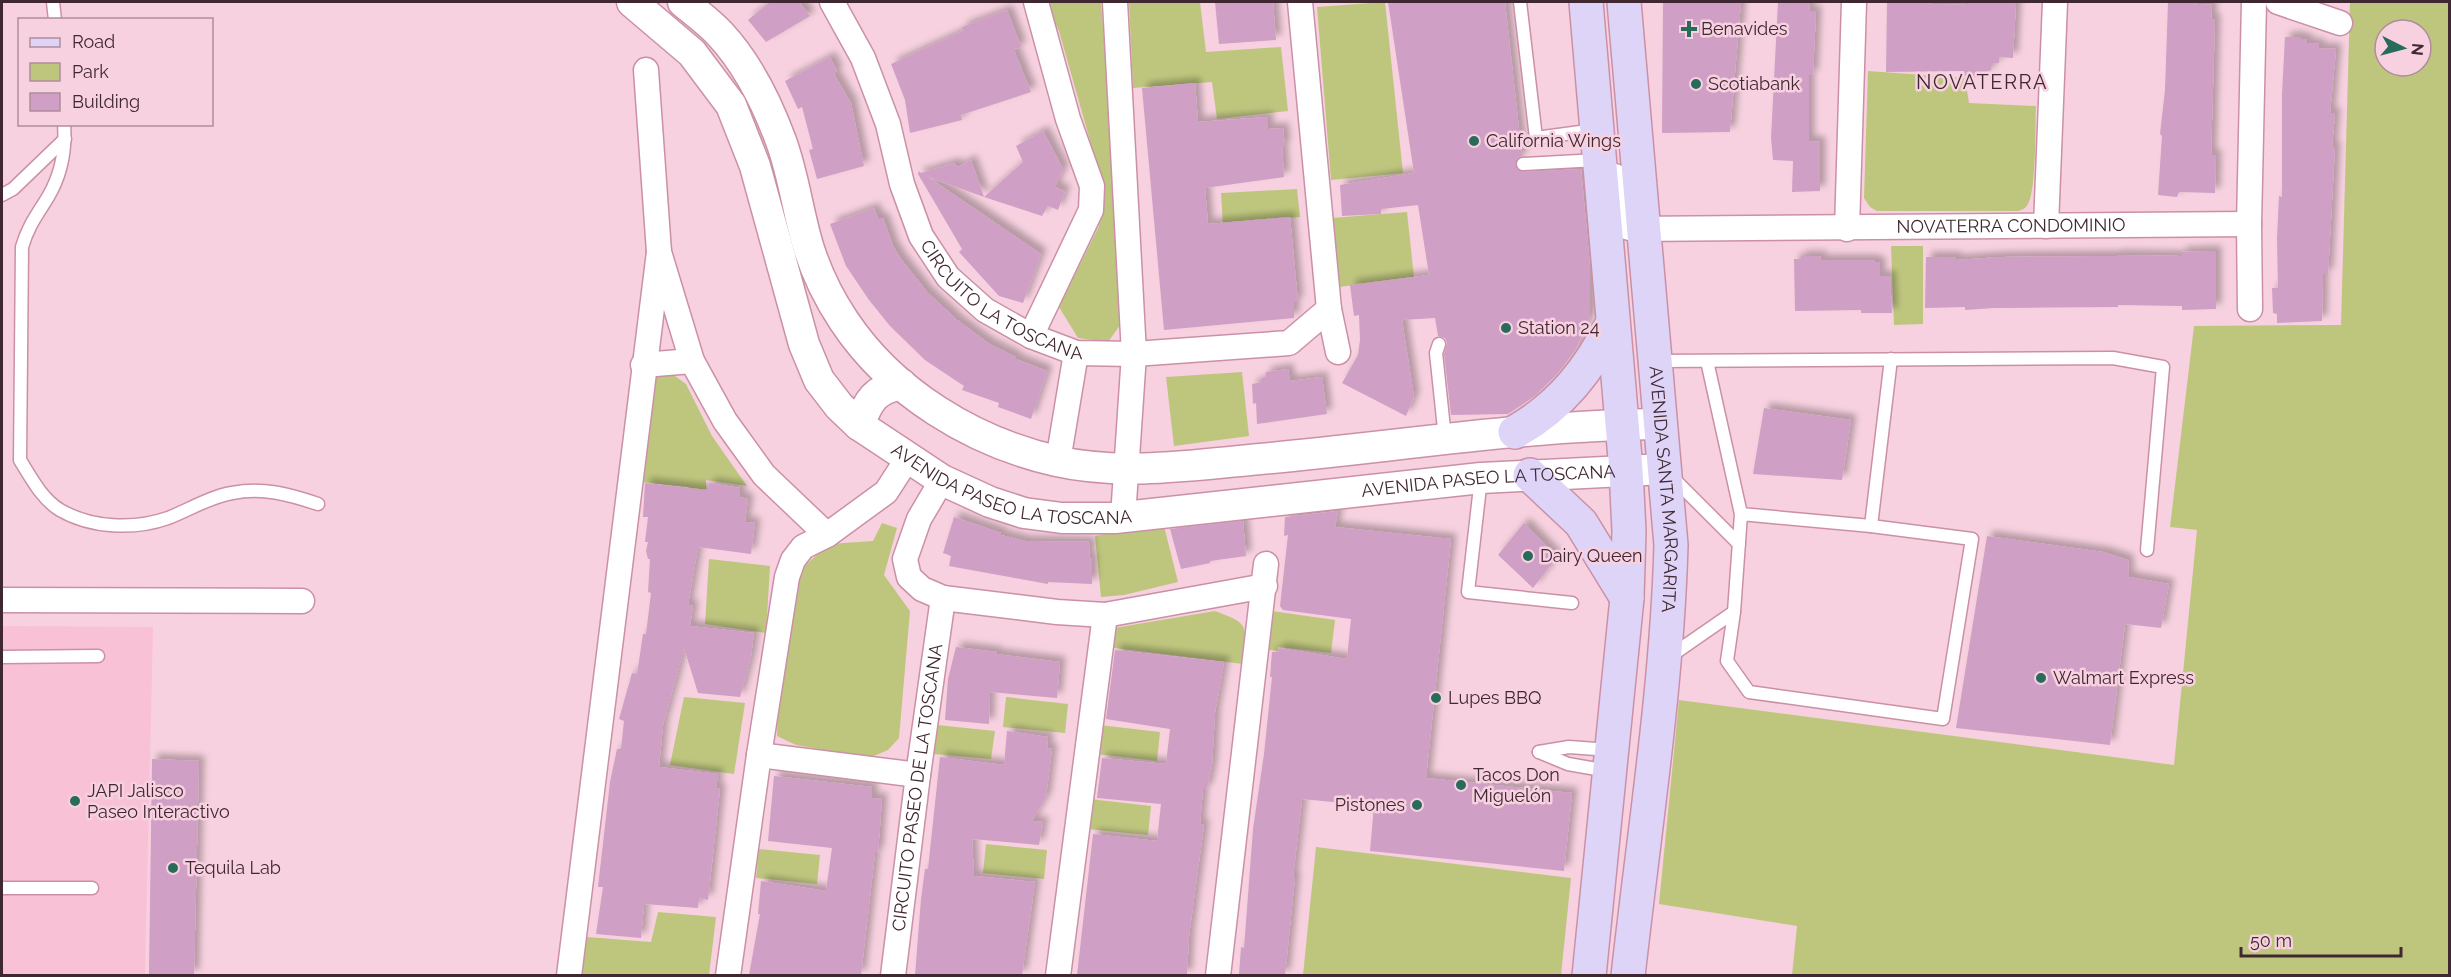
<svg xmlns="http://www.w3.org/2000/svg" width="2451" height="977" font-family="Raleway,sans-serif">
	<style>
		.built { fill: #f9c1d6 }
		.green { fill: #bec67e; fill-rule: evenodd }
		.building { fill: #d09fc5; filter: url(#shadow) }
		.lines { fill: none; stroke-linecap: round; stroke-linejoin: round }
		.service-casing { stroke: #cb90a7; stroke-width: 15 }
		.minor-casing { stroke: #cb90a7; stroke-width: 27 }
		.tertiary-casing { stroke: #cb90a7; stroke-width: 33 }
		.secondary-casing { stroke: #cb90a7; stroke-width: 36 }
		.service { stroke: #fff; stroke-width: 12 }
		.minor { stroke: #fff; stroke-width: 24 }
		.tertiary { stroke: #fff; stroke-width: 30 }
		.secondary { stroke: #ded4f8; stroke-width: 33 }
		.poi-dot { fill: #296b5b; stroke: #f7d1df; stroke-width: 2 }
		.labels { text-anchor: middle; stroke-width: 5; stroke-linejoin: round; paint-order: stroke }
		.poi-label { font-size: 18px; fill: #402832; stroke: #f7d1df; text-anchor: start }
		.street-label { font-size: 18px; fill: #402832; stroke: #f7d1df }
		.neighbourhood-label { font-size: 20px; letter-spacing: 1.5px; fill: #402832; stroke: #f7d1df }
	</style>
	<defs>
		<filter id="shadow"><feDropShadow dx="5.5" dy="-5.5" stdDeviation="3" flood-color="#0004"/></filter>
	</defs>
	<rect width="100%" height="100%" fill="#f7d1df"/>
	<!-- built -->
	<path class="built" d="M2,626L153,627L145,975L2,976Z"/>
	<!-- green -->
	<g class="green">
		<path d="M1044,2H1101L1123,281V321L1108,342L1078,338L1059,307L1099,226L1100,176L1059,31Z"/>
		<path d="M1129,2H1200L1206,52L1281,47L1288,111L1217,119L1212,82L1133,88Z"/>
		<path d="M1385,2L1403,173L1331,180L1317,7Z"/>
		<path d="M2350,2H2449V975H1792L1797,926L1659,904L1679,700L2174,765L2197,530L2170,527L2194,326L2341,325ZM2385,30H2421V66H2385Z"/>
		<path d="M1868,71L1965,78L1969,103L2036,106C2035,123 2037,197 2026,207C2024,209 2021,210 2018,211H1877L1870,207L1864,198Z"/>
		<path d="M1297,189L1300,217L1232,222L1223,227L1221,193Z"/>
		<path d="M1407,212L1414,277L1339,287L1332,218Z"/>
		<path d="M1891,246H1923V324L1894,325Z"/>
		<path d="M1242,372L1249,436L1174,446L1166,377Z"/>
		<path d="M660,373L675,376L686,384L712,436L747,486L706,480L707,519L688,495V487L641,482L647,381Z"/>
		<path d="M1163,522L1178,582L1124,595L1101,597L1095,536Z"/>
		<path d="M882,523L897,528L884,575L910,611L899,738L888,750L869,758L796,745L777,736L778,693L799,571L829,544L873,541Z"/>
		<path d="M709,559L770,566L766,633L705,624Z"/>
		<path d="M1215,611C1253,625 1245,626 1243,664L1107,647L1108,629Z"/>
		<path d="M1272,611L1335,620L1331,653L1278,647V651L1269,650Z"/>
		<path d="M684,697L745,703L734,774L670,765Z"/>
		<path d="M1006,697L1068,704L1065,733L1003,727Z"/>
		<path d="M937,725L995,731L991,759L934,754Z"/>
		<path d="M1099,725L1160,732L1157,761L1096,754Z"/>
		<path d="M1090,799L1151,806L1148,835L1087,829Z"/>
		<path d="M986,844L1047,850L1044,879L983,873Z"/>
		<path d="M1316,847L1571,878L1561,975H1303Z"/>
		<path d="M759,849L820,855L817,884L756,878Z"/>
		<path d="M658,912L716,917L709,975L580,976L587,937L651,942Z"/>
	</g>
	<!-- building -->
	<g class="building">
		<path d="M770,2H799L810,16L766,42L748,20Z"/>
		<path d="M1215,2H1273L1276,40L1219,44Z"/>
		<path d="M1388,2H1505L1522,156L1516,160V168L1523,172L1581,169L1590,266V316L1576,349L1558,373L1535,396L1508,414L1451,415L1444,354L1447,343L1445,338L1438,336L1435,318L1402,320L1414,397L1406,416L1342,383L1358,355L1360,340L1359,315L1354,316L1350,285L1429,275L1418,205L1381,209V214L1342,216L1340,185L1414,173Z"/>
		<path d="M1663,2H1741L1730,132L1662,133Z"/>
		<path d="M1778,2H1810L1809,11H1816L1813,75H1809V141L1820,142V191L1792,192L1793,161L1773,160L1771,138Z"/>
		<path d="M1887,2H1933V4L1968,5V2H2016L2013,58L1999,57V63L1991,64V70L1986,72L1983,77L1965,78L1964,71L1886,72Z"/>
		<path d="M2168,2H2198V4L2212,5L2211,19H2215L2211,155H2216L2215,193L2179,192L2177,197L2158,195L2162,136L2160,134L2165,90Z"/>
		<path d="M1007,10L1021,47L1014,50L1031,92L961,115L962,120L910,133L905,100L891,64L963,31L962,27Z"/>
		<path d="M2285,37H2301V39H2307V43L2319,44V48L2336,49L2330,113H2335L2332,147H2335L2328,274H2323L2322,321L2277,323V314L2273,313L2272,288H2278L2277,239L2279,196L2282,197V94Z"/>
		<path d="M830,57L837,71L834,74L851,103L864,166L817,179L809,150L813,149L802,107L798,109L785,81Z"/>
		<path d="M1195,83L1198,122L1268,117V129L1283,128L1285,146H1282L1284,177L1205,188L1208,224L1290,217L1298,302H1294V318L1164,330L1142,88Z"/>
		<path d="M1043,131L1063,169L1055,187L1065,191L1058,210L1048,206L1042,216L984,197L1023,162L1016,146Z"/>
		<path d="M971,160L984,197L928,177L1041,254L1023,303L999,296L959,252L962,249L918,174L919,171L921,173L954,163L958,167Z"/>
		<path d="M874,208L878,218H883L893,246L901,259L927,292L957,320L988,343L1016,357V359L1047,371L1031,419L998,407L999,403L962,390L964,386L925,360L890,326L869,300L846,266L830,224Z"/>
		<path d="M2216,251V309L2182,310V306L2118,305V307L1994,308L1965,310V307L1925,308L1926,257H1956V260L2001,257L2117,256V255L2181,256V252Z"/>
		<path d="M1801,256H1820L1821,260H1875V262H1880V276H1890L1892,313H1861V310L1795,311L1794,259H1801Z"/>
		<path d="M1288,369L1290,381L1322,377L1327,414L1257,424L1256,403L1253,404L1252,384L1262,382V378H1266V372Z"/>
		<path d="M1764,408L1851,420L1842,480L1753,474Z"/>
		<path d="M645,483L708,490L709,483L740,488V497L748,499L745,522L755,523L751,554L698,547L688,605L693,606L690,626L754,633L751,656L740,697L698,693L684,648L663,725L659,767L718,774L716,788L720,789L708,900L699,898L698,908L644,904L641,938L596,934L603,887H598L610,782L617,749H621L624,721L619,719L632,673L637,674L643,634H646L651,593L648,592L650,559H648L646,551L648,542H645L648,517H643Z"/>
		<path d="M1338,511L1335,527L1451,539L1426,778L1572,793L1564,871L1370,851L1374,806L1302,799L1293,877H1295L1285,975H1239L1241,947L1244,948L1253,829L1264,754L1272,677H1270L1272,652H1278L1279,648L1347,659L1351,619L1283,610L1280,606L1288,535L1284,536L1285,517Z"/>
		<path d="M954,517L1001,533V535L1025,541L1090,542L1089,558L1092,559V584L1048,582V584L949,566L951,556L943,553Z"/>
		<path d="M1243,521L1246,556L1210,561V563L1181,569L1170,529Z"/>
		<path d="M1524,523L1557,557L1533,588L1498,555Z"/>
		<path d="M1987,536L2103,552L2128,560L2129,577L2169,584L2161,628L2125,624L2110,745L1956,728Z"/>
		<path d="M956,647L997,652L996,654L1060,662L1057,698L990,692L989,724L945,720L948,679Z"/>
		<path d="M1115,650L1224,662L1215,713L1212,765L1207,789H1203L1200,824L1204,825L1189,936L1187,975H1077L1093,834L1157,841L1161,804L1097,798L1102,758L1166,764L1170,729L1106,719Z"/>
		<path d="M1007,731L1048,737L1047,748L1052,749L1046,797L1032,821L1043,822L1039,845L972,839L974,876L1035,882L1022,975H915L921,899L925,869H928L940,757L1004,765Z"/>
		<path d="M152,759L199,761L194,975H149Z"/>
		<path d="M774,776L872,787V798L882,799L878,853H875L861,975H749L760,914H758L761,881L826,891L832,848L768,841Z"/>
	</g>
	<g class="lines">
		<defs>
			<g id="service">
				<path d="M53,2L55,20"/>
				<path d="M1520,2L1536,138L1595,130"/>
				<path d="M64,124C66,150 61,175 48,197C37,215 28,226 22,247L20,460C31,478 42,499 60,510C91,528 134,530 168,518C189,510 209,497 232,493C263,487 288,494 318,504"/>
				<path d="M1523,164L1597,160"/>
				<path d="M2,195L13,189L65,139"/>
				<path d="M1439,344L1436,353L1445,438"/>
				<path d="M1658,361L2113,358L2163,367L2147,550"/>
				<path d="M1707,361L1741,514L1734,612L1727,661L1749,692L1943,719L1972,539L1871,526L1741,514"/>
				<path d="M1672,477L1739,544"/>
				<path d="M1481,478L1468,592L1572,603"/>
				<path d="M1871,526L1891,359"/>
				<path d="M2,657L98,656"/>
				<path d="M1669,657L1734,612"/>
				<path d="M1539,752L1568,764L1608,771"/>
				<path d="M1539,752L1569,747L1610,750"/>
				<path d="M2,888H92"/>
			</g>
			<g id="minor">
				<path id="s1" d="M832,2L863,58L888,124L902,184L921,236L948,277L985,310L1031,336L1076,353L1134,354L1289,343L1329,309"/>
				<path d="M1115,2L1134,354L1123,517"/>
				<path d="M1300,2L1329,309L1338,352"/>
				<path d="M2278,2L2340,23"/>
				<path d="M646,70L659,252L692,361L725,421L764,475L827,535"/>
				<path id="s2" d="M1615,176L1622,221L1626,227L1633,229L2249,224"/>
				<path d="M2046,226L2055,2"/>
				<path d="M1847,229L1854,2"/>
				<path d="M2250,309L2249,224L2254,2"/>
				<path d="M1031,336L1091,210L1092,186L1068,119L1036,2"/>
				<path d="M643,365L692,361"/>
				<path d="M1058,461L1076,353"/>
				<path d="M942,480L919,519L905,559L909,577L922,589L943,598L1057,612L1105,615L1265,586"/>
				<path d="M2,600L302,601"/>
				<path d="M759,755L918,775"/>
				<path d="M569,976L659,252"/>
				<path d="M728,976L759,755L787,577L793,560L803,547L827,535L886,492L908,458"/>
				<path id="s3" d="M893,976L918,775L943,598"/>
				<path d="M1058,976L1105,615"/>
				<path d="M1218,976L1266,564"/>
			</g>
			<g id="tertiary">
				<path id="s4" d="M632,2L692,53L731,105L755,166L804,344L819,380L839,406L859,425L942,480L990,502L1024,513L1062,518H1115L1481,478L1665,469"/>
				<path d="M683,2C695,12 709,22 720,34C748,64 767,103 781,141C794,176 798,214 809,249C817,274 830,300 844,321C892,393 973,442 1056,461C1122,476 1194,465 1260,459C1394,447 1527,425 1661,424"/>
				<path d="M859,425C869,400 874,390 901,384"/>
			</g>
			<g id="secondary">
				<path d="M1586,2L1626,470L1629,531L1627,598L1589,976"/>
				<path id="s5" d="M1624,2L1671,545C1667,688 1644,832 1628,976"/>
				<path d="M1515,432C1561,406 1590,369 1613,322"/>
				<path d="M1530,475L1581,523L1627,598"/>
			</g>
		</defs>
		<!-- service casing -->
		<use href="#service" class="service-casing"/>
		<!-- minor casing -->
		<use href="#minor" class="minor-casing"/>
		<!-- tertiary casing -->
		<use href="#tertiary" class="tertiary-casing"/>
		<!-- secondary casing -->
		<use href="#secondary" class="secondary-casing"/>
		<!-- service -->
		<use href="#service" class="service"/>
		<!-- minor -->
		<use href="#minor" class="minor"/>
		<!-- tertiary -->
		<use href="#tertiary" class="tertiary"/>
		<!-- secondary -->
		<use href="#secondary" class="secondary"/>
	</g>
	<!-- markers -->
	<g class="poi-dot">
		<path d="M1686 20h6v6h6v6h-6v6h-6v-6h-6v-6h6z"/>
		<circle cx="1696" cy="84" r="6"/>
		<circle cx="1474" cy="141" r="6"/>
		<circle cx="1506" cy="328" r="6"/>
		<circle cx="1528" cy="556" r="6"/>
		<circle cx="2041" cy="678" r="6"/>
		<circle cx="1436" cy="698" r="6"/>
		<circle cx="1461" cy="785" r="6"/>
		<circle cx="75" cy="801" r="6"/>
		<circle cx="1417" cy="805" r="6"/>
		<circle cx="173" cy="868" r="6"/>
	</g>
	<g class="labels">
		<!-- poi labels -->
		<g class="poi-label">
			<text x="1701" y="35">Benavides</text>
			<text x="1708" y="90">Scotiabank</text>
			<text x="1486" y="147">California Wings</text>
			<text x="1518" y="334">Station 24</text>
			<text x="1540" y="562">Dairy Queen</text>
			<text x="2053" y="684">Walmart Express</text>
			<text x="1448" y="704">Lupes BBQ</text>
			<text x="1473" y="781">Tacos Don<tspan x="1473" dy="21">Miguelón</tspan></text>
			<text x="87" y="797">JAPI Jalisco<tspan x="87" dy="21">Paseo Interactivo</tspan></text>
			<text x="1405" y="811" text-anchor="end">Pistones</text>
			<text x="185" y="874">Tequila Lab</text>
		</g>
		<!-- street labels -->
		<g class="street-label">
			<text dy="6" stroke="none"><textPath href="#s2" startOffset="438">NOVATERRA CONDOMINIO</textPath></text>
			<text dy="6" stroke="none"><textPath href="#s1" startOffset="358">CIRCUITO LA TOSCANA</textPath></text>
			<text dy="6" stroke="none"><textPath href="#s4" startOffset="662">AVENIDA PASEO LA TOSCANA</textPath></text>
			<text dy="6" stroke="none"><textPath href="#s4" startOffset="1148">AVENIDA PASEO LA TOSCANA</textPath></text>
			<text dy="6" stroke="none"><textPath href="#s5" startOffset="489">AVENIDA SANTA MARGARITA</textPath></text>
			<text dy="6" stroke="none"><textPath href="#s3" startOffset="190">CIRCUITO PASEO DE LA TOSCANA</textPath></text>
		</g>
		<!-- neighbourhood labels -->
		<g class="neighbourhood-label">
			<text x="1982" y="89">NOVATERRA</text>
		</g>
	</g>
	<!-- border -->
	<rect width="2451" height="977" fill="none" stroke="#402832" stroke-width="6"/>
	<!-- legend -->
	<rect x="18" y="18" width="195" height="108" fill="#f7d1df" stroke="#ae8d9a" stroke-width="1.5"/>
	<rect x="30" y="38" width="30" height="9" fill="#ded4f8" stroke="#ae8d9a" stroke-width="1.5"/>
	<text x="72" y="48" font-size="18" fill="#402832">Road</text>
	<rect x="30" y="63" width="30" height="18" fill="#bec67e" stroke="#ae8d9a" stroke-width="1.5"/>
	<text x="72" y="78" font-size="18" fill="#402832">Park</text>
	<rect x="30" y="93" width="30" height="18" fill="#d09fc5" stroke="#ae8d9a" stroke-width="1.5"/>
	<text x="72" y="108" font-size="18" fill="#402832">Building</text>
	<!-- north arrow -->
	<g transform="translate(2403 48) rotate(96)"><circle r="28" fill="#f7d1df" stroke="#ae8d9a" stroke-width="1.5"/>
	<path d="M0-4.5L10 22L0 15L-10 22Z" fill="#296b5b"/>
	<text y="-9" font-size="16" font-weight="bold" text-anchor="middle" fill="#402832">N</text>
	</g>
	<!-- scale -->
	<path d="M2241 947v9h160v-9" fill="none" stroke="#402832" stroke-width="3"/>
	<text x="2250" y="947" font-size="18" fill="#402832" stroke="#f7d1df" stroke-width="4.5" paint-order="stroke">50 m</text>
</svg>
